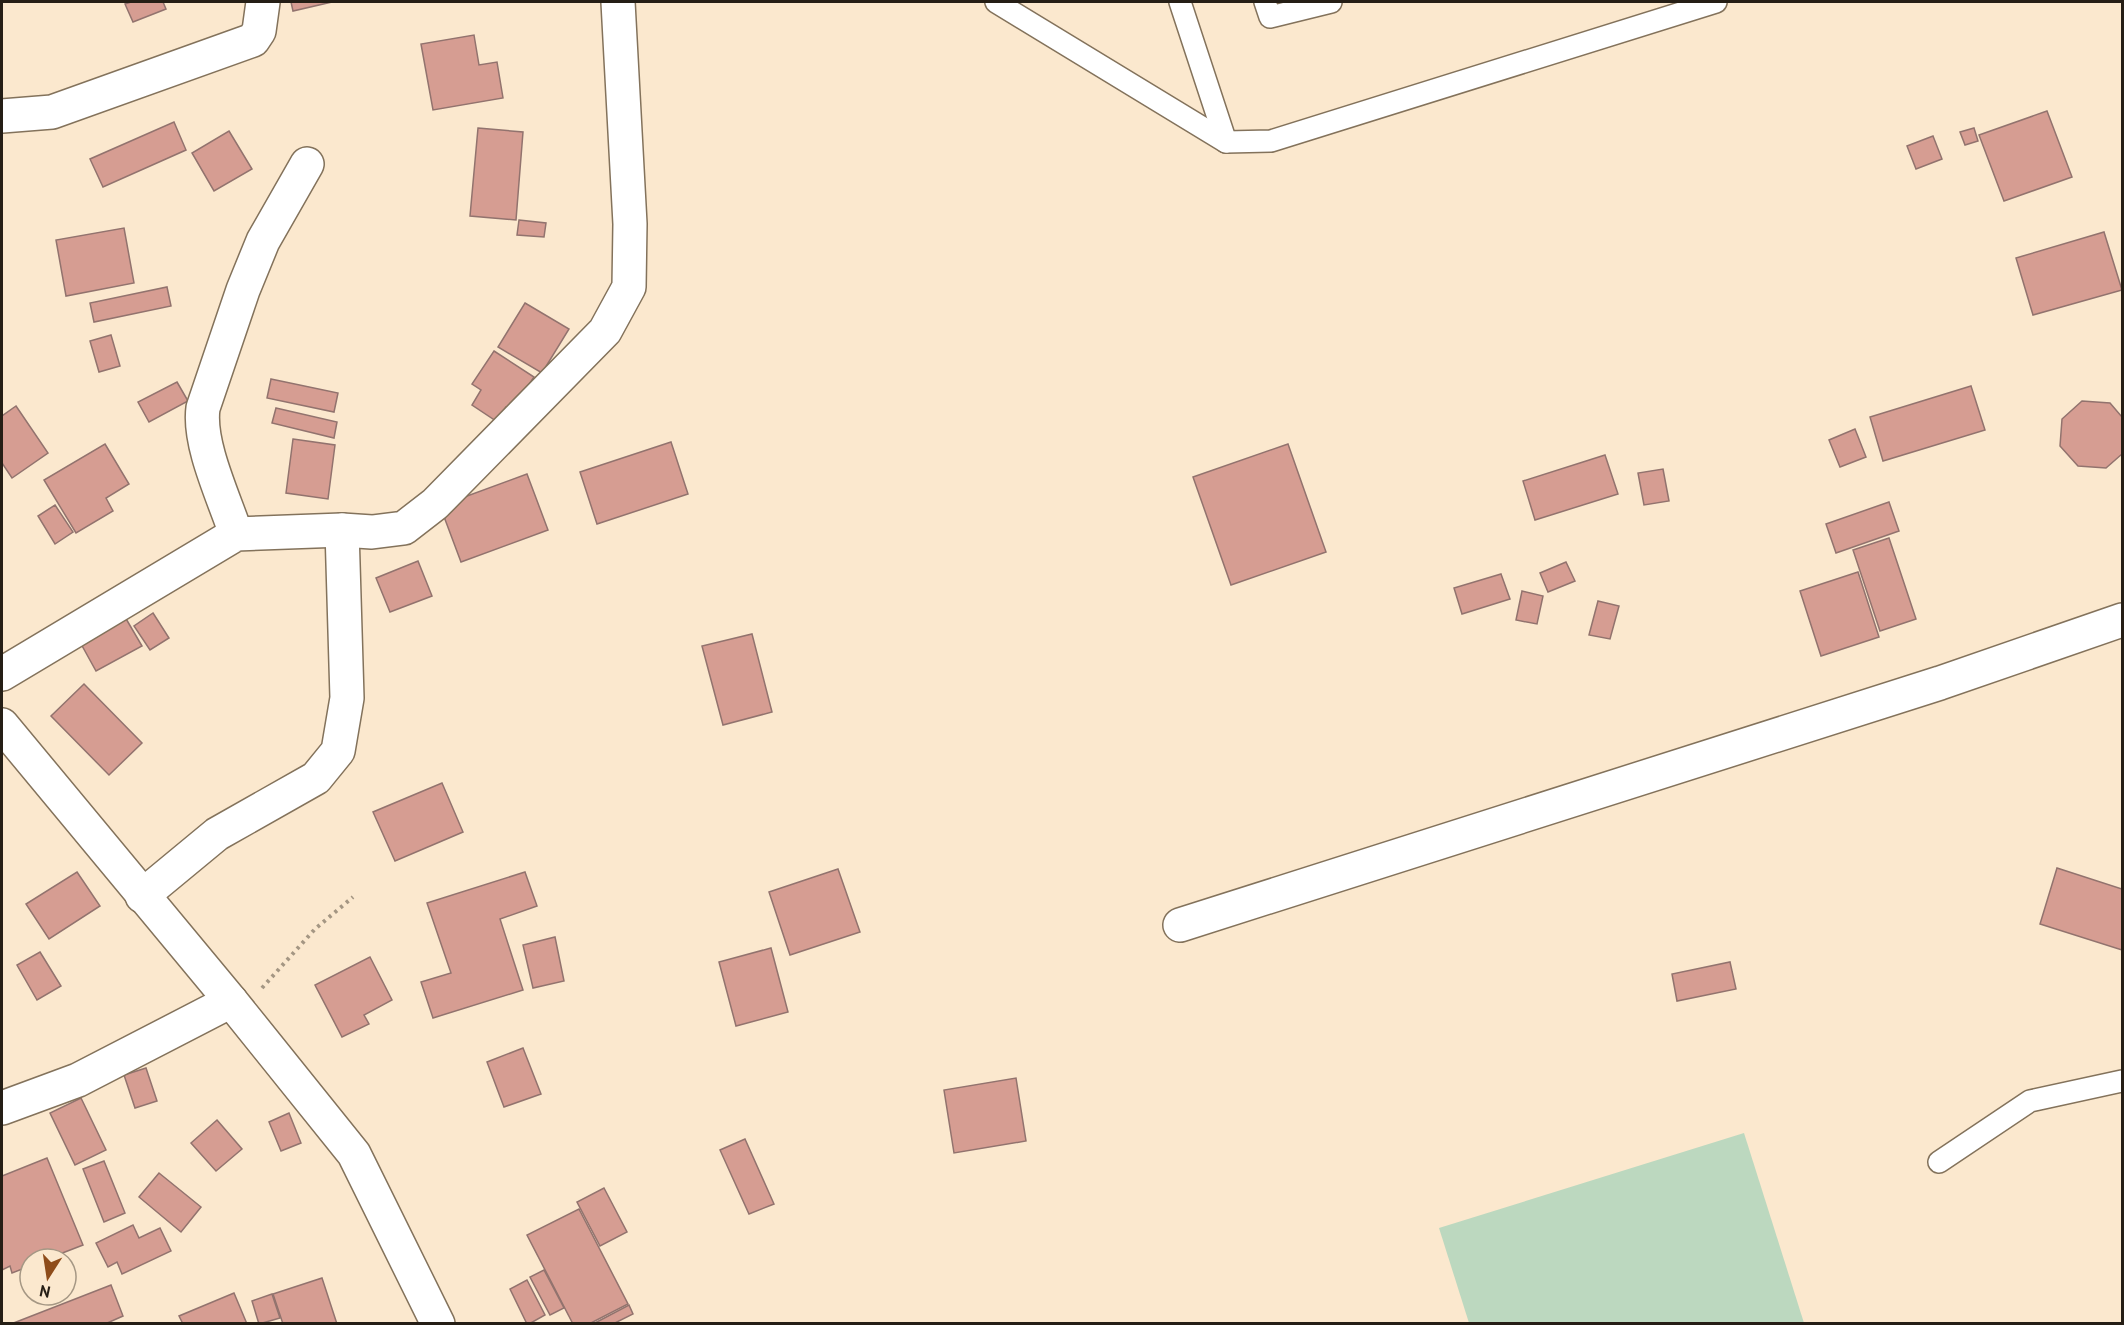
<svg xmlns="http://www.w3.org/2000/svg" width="2124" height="1325" font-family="'PT Sans',sans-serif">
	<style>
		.green { fill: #bcd8bf }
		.building { fill: #d69d92; stroke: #92736e; stroke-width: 1.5 }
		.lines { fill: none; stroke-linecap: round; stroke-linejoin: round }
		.lane-casing { stroke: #83725b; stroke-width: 24 }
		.street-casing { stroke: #83725b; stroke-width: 36 }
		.secondary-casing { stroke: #83725b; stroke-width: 36 }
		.path { stroke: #a49683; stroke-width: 4; stroke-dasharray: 3 4.5; stroke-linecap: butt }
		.lane { stroke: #fff; stroke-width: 21 }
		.street { stroke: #fff; stroke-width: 33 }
		.secondary { stroke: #fff; stroke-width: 33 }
	</style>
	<rect width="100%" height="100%" fill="#fbe8ce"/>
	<!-- green -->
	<path class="green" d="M1744,1133L1804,1323H1469L1439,1228Z"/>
	<!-- building -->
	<g class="building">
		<path d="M131,2H163L166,9L133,22L125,4Z"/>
		<path d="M291,2H332L293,11Z"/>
		<path d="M474,35L479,65L497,62L503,98L433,110L421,44Z"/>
		<path d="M2047,111L2072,177L2004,201L1979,135Z"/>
		<path d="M174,122L186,150L103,187L90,159Z"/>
		<path d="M478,128L523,132L516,220L470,216Z"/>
		<path d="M1974,128L1978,141L1965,145L1960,132Z"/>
		<path d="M229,131L252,169L214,191L192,153Z"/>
		<path d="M1933,136L1942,159L1916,169L1907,146Z"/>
		<path d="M519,220L546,223L544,237L517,235Z"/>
		<path d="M124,228L134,283L66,296L56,240Z"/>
		<path d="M2104,232L2122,290L2033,315L2016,258Z"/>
		<path d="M167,287L171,306L94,322L90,303Z"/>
		<path d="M525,303L569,329L542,373L498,347Z"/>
		<path d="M111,335L120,366L99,372L90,341Z"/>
		<path d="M494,351L534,377L512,410L506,407L496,421L472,405L481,390L472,384Z"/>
		<path d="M271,379L338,393L334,412L267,398Z"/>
		<path d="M177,382L188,401L149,422L138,402Z"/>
		<path d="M1971,386L1985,430L1883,461L1870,417Z"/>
		<path d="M2082,401L2110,403L2122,417V454L2106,468L2078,466L2060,446L2062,419Z"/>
		<path d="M16,406L48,453L12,478L2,463V416Z"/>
		<path d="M276,408L337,422L334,438L272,423Z"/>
		<path d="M1855,429L1866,457L1840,467L1829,440Z"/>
		<path d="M293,439L335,445L328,499L286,493Z"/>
		<path d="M671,442L688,494L597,524L580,472Z"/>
		<path d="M105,444L129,484L106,498L113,511L76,533L44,480Z"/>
		<path d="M1288,444L1326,552L1231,585L1193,477Z"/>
		<path d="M1605,455L1618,494L1535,520L1523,481Z"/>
		<path d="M1663,469L1669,501L1644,505L1638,473Z"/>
		<path d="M527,474L548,530L461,562L440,506Z"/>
		<path d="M1889,502L1899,531L1836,553L1826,524Z"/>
		<path d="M55,505L73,532L55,544L38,516Z"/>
		<path d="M1889,538L1916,619L1880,631L1853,550Z"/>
		<path d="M418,561L432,596L390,612L376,578Z"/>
		<path d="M1566,562L1575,581L1548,592L1540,573Z"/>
		<path d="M1858,572L1879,637L1821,656L1800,591Z"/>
		<path d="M1501,574L1510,599L1462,614L1454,588Z"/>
		<path d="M1522,591L1543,596L1537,624L1516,620Z"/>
		<path d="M1598,601L1619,606L1610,639L1589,635Z"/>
		<path d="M153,613L169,638L150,650L134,626Z"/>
		<path d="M125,617L142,646L96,671L80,642Z"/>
		<path d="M752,634L772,712L723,725L702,646Z"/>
		<path d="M84,684L142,743L109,775L51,716Z"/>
		<path d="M442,783L463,832L395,861L373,812Z"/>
		<path d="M2057,868L2122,889V950L2040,924Z"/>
		<path d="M838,869L860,932L790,955L769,892Z"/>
		<path d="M77,872L100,906L49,939L26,904Z"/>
		<path d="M525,872L537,906L500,919L523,990L433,1018L421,982L451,973L427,903Z"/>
		<path d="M555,937L564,981L533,988L523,945Z"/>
		<path d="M771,948L788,1012L736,1026L719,962Z"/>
		<path d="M40,952L61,986L37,1000L17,965Z"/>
		<path d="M370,957L392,1000L364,1015L369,1024L342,1037L315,985Z"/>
		<path d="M1730,962L1736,989L1677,1001L1672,974Z"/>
		<path d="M523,1048L541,1094L504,1107L487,1062Z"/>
		<path d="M146,1068L157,1101L135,1108L124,1075Z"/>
		<path d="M1016,1078L1026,1141L954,1153L944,1090Z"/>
		<path d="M81,1098L106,1150L75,1165L50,1113Z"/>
		<path d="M289,1113L301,1143L281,1151L269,1122Z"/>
		<path d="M217,1120L242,1149L216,1171L191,1143Z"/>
		<path d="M745,1139L774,1204L749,1214L720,1150Z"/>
		<path d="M47,1158L83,1245L47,1259H30V1266L12,1273L10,1266L2,1270V1176Z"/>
		<path d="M104,1161L125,1213L104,1222L83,1169Z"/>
		<path d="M159,1173L201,1207L181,1232L139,1197Z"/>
		<path d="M604,1188L627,1232L600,1246L577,1202Z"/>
		<path d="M579,1209L628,1304L589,1324H573L527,1235Z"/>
		<path d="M133,1225L139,1238L160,1228L171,1251L122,1274L117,1262L108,1267L96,1243Z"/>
		<path d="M544,1270L564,1308L550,1315L530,1277Z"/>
		<path d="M322,1278L337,1324H283L273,1294Z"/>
		<path d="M527,1280L545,1315L529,1324H527L510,1289Z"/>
		<path d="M111,1285L123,1316L105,1324H11Z"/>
		<path d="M234,1293L247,1324H183L179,1316Z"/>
		<path d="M272,1294L280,1318L259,1324L252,1301Z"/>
		<path d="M629,1305L633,1314L613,1324H593Z"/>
	</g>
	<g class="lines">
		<defs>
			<g id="lane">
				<path d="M996,2L1226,142L1271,141L1716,2"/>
				<path d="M1180,2L1226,142"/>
				<path d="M1265,2L1270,17L1331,2"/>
				<path d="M1939,1162L2030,1101L2122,1081"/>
			</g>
			<g id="street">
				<path d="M2,116L52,112L253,40L259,31L263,2"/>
				<path d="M236,534C224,498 198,444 203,408L243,290L263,241L307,164"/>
				<path d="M2,674L236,534L342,530L372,532L404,528L435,504L605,331L629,287L630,224L618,2"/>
				<path d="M142,896L217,834L316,778L338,751L347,698L342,530"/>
				<path d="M1180,925L1940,683L2122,620"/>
				<path d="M2,1108L78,1080L231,1001"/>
			</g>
			<path id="secondary" d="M2,725L231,1001L354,1154L438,1324"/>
		</defs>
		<!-- lane casing -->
		<use href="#lane" class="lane-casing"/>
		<!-- street casing -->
		<use href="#street" class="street-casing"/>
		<!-- secondary casing -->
		<use href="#secondary" class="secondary-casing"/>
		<!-- path -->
		<path class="path" d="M262,988L315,929L353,897"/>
		<!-- lane -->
		<use href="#lane" class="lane"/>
		<!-- street -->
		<use href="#street" class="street"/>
		<!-- secondary -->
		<use href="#secondary" class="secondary"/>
	</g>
	<!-- border -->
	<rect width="2124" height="1325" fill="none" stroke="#251e15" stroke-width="6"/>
	<!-- north arrow -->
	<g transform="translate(48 1277) rotate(192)"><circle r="28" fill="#fbe8ce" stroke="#a59784" stroke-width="1.5"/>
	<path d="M0-4.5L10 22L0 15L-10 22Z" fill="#8e4c1a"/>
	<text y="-9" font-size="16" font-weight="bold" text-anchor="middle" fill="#251e15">N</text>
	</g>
</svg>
